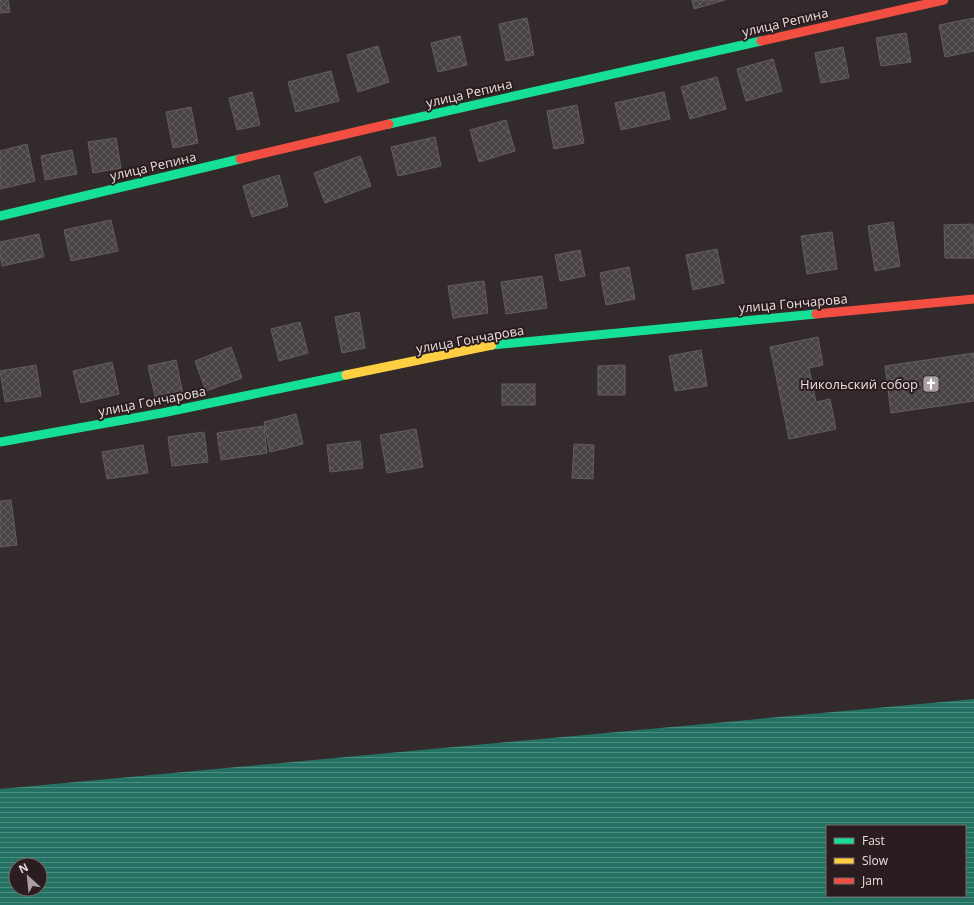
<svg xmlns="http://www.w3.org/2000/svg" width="974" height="905" font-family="'Open Sans',sans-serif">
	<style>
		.water { fill: url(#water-rules); fill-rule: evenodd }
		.building { fill: url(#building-cross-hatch); stroke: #645d5e }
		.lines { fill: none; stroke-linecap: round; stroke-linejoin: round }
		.fast { stroke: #16e098; stroke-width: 9 }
		.slow { stroke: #ffcf43; stroke-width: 9 }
		.jam { stroke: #f24e42; stroke-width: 9 }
		.labels { text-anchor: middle; stroke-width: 4; stroke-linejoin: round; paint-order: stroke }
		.street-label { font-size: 13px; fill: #e9dfe0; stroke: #2b1d1f }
		.poi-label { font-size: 13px; fill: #e9dfe0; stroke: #2b1d1f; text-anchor: end }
	</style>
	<defs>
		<pattern id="water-rules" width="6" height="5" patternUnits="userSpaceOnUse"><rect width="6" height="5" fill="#237263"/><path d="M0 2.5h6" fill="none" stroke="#4e8c80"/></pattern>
		<pattern id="building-cross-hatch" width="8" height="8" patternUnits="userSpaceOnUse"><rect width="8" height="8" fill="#494344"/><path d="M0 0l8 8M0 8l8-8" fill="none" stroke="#635e5f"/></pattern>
	</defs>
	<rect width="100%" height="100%" fill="#322a2b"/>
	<!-- water -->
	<path class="water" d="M974,699V905H0V789ZM827,826H965V896H827ZM16,865H40V889H16Z"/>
	<!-- building -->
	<g class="building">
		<path d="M0,0H8L10,12L0,13Z"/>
		<path d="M692,0H725L694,9Z"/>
		<path d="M527,18L534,55L506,61L499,24Z"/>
		<path d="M974,18V51L945,57L939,25Z"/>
		<path d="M906,33L911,62L881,66L876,38Z"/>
		<path d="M460,36L467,65L438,72L431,43Z"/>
		<path d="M378,46L389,82L358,92L347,55Z"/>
		<path d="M843,47L849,78L821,83L815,53Z"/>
		<path d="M773,59L782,91L746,101L737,69Z"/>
		<path d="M331,71L339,101L296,112L288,82Z"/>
		<path d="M717,77L726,109L690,119L681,87Z"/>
		<path d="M252,92L260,125L237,130L229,98Z"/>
		<path d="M664,92L670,119L621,130L615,103Z"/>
		<path d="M577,105L584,143L554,149L547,111Z"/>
		<path d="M191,107L198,143L173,148L166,112Z"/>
		<path d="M506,120L515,151L479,162L470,130Z"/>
		<path d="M435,137L441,166L398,176L391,147Z"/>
		<path d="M116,138L121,168L93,173L88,142Z"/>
		<path d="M27,144L35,181L0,189V151Z"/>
		<path d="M72,150L77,174L45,180L41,156Z"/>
		<path d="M360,156L371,186L325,203L314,173Z"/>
		<path d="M279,175L288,206L252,217L243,186Z"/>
		<path d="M111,220L118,251L71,261L64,230Z"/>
		<path d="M893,222L900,266L875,271L868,226Z"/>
		<path d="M973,224L974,258H945L944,225Z"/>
		<path d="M832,232L837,269L807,274L801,236Z"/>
		<path d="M39,234L44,257L2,266L0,254V242Z"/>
		<path d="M717,249L724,283L693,290L686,255Z"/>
		<path d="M580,250L585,276L560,281L555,255Z"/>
		<path d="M629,267L635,299L606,305L600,273Z"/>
		<path d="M542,276L547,308L506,314L501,282Z"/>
		<path d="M484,281L488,313L453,318L448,286Z"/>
		<path d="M359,312L365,348L342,353L335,317Z"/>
		<path d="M300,322L308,353L279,361L271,329Z"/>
		<path d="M818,337L823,365L809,368L816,402L830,399L836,429L789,439L770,347Z"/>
		<path d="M231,347L242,378L206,391L195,361Z"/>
		<path d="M701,350L707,386L675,391L669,356Z"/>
		<path d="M974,353V401L891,413L885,366Z"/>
		<path d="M176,360L183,395L156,401L148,366Z"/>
		<path d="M112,362L119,394L81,403L73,371Z"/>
		<path d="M36,365L41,396L5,402L0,371Z"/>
		<path d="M625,365V395H598V366Z"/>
		<rect x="502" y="384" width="33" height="21"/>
		<path d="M296,414L303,444L270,452L264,422Z"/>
		<path d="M264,426L267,453L221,460L217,433Z"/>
		<path d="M416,429L423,467L387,473L380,435Z"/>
		<path d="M204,432L208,462L172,466L168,437Z"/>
		<path d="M360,441L363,468L330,472L327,445Z"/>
		<path d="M574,444L594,445L593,479L572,478Z"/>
		<path d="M143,445L148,473L107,479L102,452Z"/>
		<path d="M11,500L17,545L0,547V501Z"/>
	</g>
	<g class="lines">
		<!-- fast -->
		<g class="fast">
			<path d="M389,124L761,41"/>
			<path d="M0,216L240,159"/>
			<path d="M492,345L816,314"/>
			<path d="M0,442L162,413L346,375"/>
		</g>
		<!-- slow -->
		<path class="slow" d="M346,375L492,345"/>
		<!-- jam -->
		<g class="jam">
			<path d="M761,41L944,0"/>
			<path d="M240,159L389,124"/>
			<path d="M816,314L974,299"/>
		</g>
	</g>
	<!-- icons -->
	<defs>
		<symbol id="church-square" viewBox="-11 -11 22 22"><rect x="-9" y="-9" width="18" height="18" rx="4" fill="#a9a0a1" stroke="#2b1d1f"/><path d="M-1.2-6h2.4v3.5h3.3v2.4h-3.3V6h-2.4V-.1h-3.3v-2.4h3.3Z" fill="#fff"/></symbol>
	</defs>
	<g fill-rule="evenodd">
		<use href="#church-square" x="921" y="374" width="20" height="20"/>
	</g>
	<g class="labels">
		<!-- street labels -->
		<g class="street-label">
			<text transform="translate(785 22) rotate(-13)" y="5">улица Репина</text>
			<text transform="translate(469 93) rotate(-13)" y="5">улица Репина</text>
			<text transform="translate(153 166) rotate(-13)" y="5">улица Репина</text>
			<text transform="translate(793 303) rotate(-5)" y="5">улица Гончарова</text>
			<text transform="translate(470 339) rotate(-10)" y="5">улица Гончарова</text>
			<text transform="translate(152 401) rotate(-11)" y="5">улица Гончарова</text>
		</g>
		<!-- poi labels -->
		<g class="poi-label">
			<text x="918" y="389">Никольский собор</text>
		</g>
	</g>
	<!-- legend -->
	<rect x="826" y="825" width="140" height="72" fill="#2b1d1f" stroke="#776b6c"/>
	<rect x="834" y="838" width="20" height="6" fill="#16e098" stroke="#776b6c"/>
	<text x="862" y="845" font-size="12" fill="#e9dfe0">Fast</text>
	<rect x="834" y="858" width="20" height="6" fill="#ffcf43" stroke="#776b6c"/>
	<text x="862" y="865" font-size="12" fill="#e9dfe0">Slow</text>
	<rect x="834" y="878" width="20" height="6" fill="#f24e42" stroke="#776b6c"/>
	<text x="862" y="885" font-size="12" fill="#e9dfe0">Jam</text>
	<!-- north arrow -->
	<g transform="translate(28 877) rotate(333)"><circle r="19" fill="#2b1d1f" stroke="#776b6c"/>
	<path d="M0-3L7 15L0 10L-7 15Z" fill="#a9a0a1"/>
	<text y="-6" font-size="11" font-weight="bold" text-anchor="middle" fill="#e9dfe0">N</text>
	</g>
</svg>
